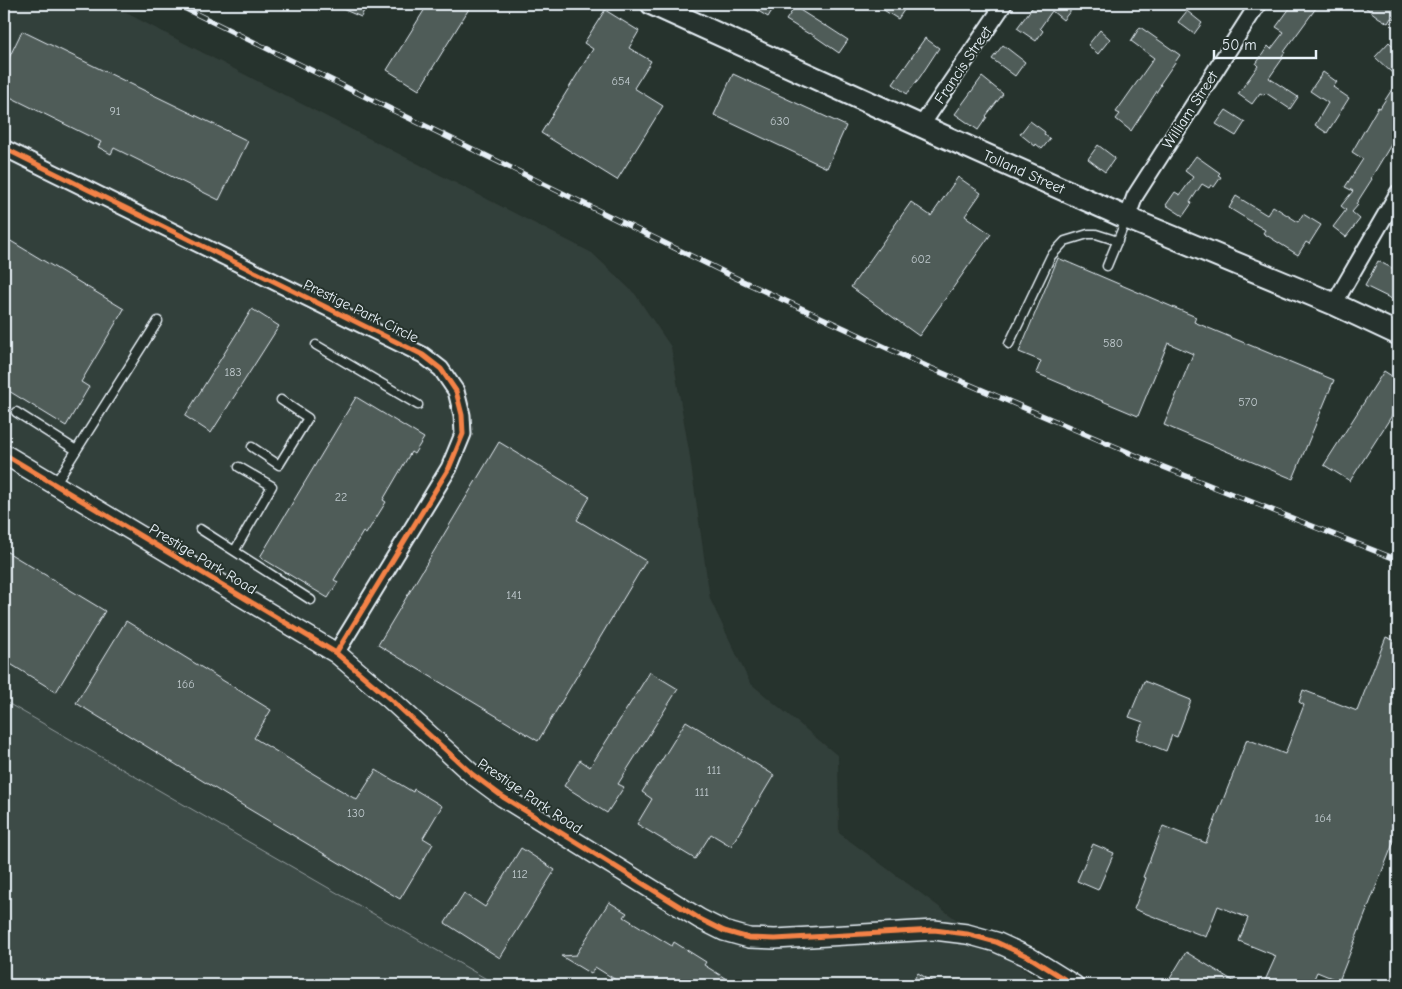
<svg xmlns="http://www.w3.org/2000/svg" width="1402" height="989" font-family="'Comic Neue',sans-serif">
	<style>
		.built { fill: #333f3a }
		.green { fill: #3e4b47; stroke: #939ea0 }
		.building { fill: #505c59; stroke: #e8f1f8 }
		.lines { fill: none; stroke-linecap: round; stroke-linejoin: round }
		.service-casing { stroke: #e8f1f8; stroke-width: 11 }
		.minor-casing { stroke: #e8f1f8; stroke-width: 19 }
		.tertiary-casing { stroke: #e8f1f8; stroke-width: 22 }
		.secondary-casing { stroke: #e8f1f8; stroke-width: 25 }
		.service { stroke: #26332d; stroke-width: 8 }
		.minor { stroke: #26332d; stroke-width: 15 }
		.tertiary { stroke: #26332d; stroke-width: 19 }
		.secondary { stroke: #26332d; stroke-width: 21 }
		.rail-casing { stroke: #e8f1f8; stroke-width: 5.5 }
		.rail { stroke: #26332d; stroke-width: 4; stroke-dasharray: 11; stroke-linecap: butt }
		.cycleway-casing { stroke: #26332d; stroke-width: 8 }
		.cycleway { stroke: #f48246; stroke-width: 5 }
		.labels { text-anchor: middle; stroke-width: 4; stroke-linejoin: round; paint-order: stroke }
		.number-label { font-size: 12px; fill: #c2ccd0 }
		.street-label { font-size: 15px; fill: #e8f1f8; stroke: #26332d }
	</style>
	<rect width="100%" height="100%" fill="#26332d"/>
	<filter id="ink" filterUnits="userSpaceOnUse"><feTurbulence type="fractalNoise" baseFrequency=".02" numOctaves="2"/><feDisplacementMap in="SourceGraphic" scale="10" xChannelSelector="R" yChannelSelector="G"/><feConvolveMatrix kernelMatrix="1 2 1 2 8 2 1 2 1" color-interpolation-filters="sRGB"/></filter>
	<g filter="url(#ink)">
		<!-- built -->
		<path class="built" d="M4,4H109L294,100L592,253L635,294L671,347L689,451L710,599L750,683L838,756L839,833L1045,985H497L4,701Z"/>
		<!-- green -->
		<path class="green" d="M4,701L497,985H4Z"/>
		<!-- building -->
		<g class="building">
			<path d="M331,4H367L361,17Z"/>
			<path d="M428,4H472L419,90L387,70Z"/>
			<path d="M747,4H776L768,17Z"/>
			<path d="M874,4H908L898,19Z"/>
			<path d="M1035,4H1076L1063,20L1052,11L1040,28L1043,31L1036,41L1017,28Z"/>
			<path d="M1293,4H1319L1284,52H1285L1282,56L1283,58L1269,78L1298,97L1290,109L1266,93L1264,95L1260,93L1252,104L1238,94L1258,66L1256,64L1268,46L1271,49L1284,32L1276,27Z"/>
			<path d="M1361,4H1398V11L1393,19L1391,18L1388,23L1378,17Z"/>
			<path d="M795,7L825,26V25L848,40L839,53L810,33L809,34L786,20Z"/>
			<path d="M605,10L639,31L629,48L651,61L634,88L663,106L617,180L541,133L593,49L584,43Z"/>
			<path d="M1187,11L1202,23L1194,34L1178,22Z"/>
			<path d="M1140,27L1180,55L1160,84L1161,85L1131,131L1116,119L1120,114L1116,112L1154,58L1131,41Z"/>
			<path d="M1100,30L1110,39L1098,54L1088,45Z"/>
			<path d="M22,31L248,141L219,200L114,148L111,154L98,147L101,142L4,94V68Z"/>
			<path d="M925,38L939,48L920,77L907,94L893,84Z"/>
			<path d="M1389,42L1398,51V66L1392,73L1375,57Z"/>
			<path d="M1003,45L1025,62L1015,76L992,59Z"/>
			<path d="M1323,72L1337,82L1333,87L1349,98L1327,133L1315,125L1328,103L1310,91Z"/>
			<path d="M733,74L846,126L827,168L714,115Z"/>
			<path d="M982,77L1003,94L986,116L987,117L978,130L955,114Z"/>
			<path d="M1398,80V133L1371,178L1372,179L1356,204L1358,205L1352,212L1360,219L1346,237L1333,227L1346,210L1341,206L1353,191L1345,187L1363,159L1352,152L1378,107L1380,108Z"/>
			<path d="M1226,110L1245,122L1236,136L1216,124Z"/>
			<path d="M1030,121L1045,132L1044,134L1050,139L1042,149L1036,144L1035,146L1020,134Z"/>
			<path d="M1098,145L1115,158L1105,172L1088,159Z"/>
			<path d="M1196,156L1220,173L1218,175L1221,177L1214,187L1211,185L1209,188L1202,184L1190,202L1192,203L1183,216L1166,205L1175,192L1180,195L1193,177L1185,171Z"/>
			<path d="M958,177L981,193L965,216L991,234L919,336L851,287L911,202L931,216Z"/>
			<path d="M1236,196L1267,215L1273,206L1298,222L1303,214L1321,225L1309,244L1306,242L1298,255L1263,233L1265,230L1229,208Z"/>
			<path d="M4,237L124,309L81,382L89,387L66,426L4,388Z"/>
			<path d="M1058,258L1196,317L1194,322L1334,380L1293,479L1164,425L1193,354L1168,343L1138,416L1036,373L1041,361L1019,352Z"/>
			<path d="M1378,261L1398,271V302L1365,286Z"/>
			<path d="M252,309L279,326L211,433L185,416Z"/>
			<path d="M1384,371L1398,380V406L1350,481L1324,465Z"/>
			<path d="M356,397L424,438L414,454L411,452L383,500L386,502L366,534L363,532L334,580L338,582L328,598L260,557Z"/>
			<path d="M499,442L590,497L577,520L646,561L538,741L378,645Z"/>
			<path d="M4,550L105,611L56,692L4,660Z"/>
			<path d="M126,621L271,710L254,738L357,800L376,770L413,792L414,789L442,806L423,838L433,844L400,899L237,802L76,703Z"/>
			<path d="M1386,637L1398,642V831L1339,981L1317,972L1313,981L1310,980L1308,985H1263L1276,956L1239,941L1248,918L1218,906L1206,937L1134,909L1146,878L1143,877L1163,826L1206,843L1247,739L1285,754L1304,705L1299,702L1303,690L1357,711Z"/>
			<path d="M650,672L678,689L618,784L624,787L607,813L564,786L580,760L590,767Z"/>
			<path d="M1144,681L1191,700L1177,737L1172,735L1166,751L1136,739L1143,722L1129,717Z"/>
			<path d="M686,721L774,775L731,846L711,834L695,859L637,824L652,799L642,792Z"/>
			<path d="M1093,844L1114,853L1098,890L1077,881Z"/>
			<path d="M521,848L555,870L500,958L445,923L464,893L485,907Z"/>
			<path d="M609,902L627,913L624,917L672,946L674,942L706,962L704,965L736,985H624L595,967L591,974L561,956L576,955Z"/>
			<path d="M1186,952L1240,985H1166Z"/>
			<path d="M918,973L938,985H910Z"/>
		</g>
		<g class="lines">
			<defs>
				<g id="service">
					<path d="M1107,266L1126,220"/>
					<path d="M1009,344L1051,256L1065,241L1088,234H1096L1118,241"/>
					<path d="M316,345L418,405"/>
					<path d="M16,412L76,450"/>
					<path d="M252,447L279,465L308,418L281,400"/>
					<path d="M55,484L158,321"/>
					<path d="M200,529L311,600"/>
					<path d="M235,550L272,486L239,467"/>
				</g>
				<g id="minor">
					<path d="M921,126L1004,4"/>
					<path d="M4,148L423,355L441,369L456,391L462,415L463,434L449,468L336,653"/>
					<path d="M1127,218L1135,196L1258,4"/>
					<path d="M1334,304L1398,193"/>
				</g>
				<path id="tertiary" d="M4,454L336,653L390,699L472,774L503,797L700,919L724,931L749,938L775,939L934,930L967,934L996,942L1029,957L1074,985"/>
				<path id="secondary" d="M652,4L921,126L1127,218L1334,304L1398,334"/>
			</defs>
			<!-- service casing -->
			<use href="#service" class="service-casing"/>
			<!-- minor casing -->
			<use href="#minor" class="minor-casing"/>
			<!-- tertiary casing -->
			<use href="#tertiary" class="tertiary-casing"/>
			<!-- secondary casing -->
			<use href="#secondary" class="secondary-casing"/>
			<!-- service -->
			<use href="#service" class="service"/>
			<!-- minor -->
			<use href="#minor" class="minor"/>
			<!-- tertiary -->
			<use href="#tertiary" class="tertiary"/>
			<!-- secondary -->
			<use href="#secondary" class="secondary"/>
			<defs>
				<path id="rail" d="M176,4L736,278L926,366L1156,464L1398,560"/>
			</defs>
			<!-- rail casing -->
			<use href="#rail" class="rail-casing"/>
			<!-- rail -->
			<use href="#rail" class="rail"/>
			<defs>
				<g id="cycleway">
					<path d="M4,148L423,355L441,369L456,391L462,415L463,434L449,468L336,653"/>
					<path d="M4,454L336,653L390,699L472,774L503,797L700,919L724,931L749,938L775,939L934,930L967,934L996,942L1029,957L1074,985"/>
				</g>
			</defs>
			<!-- cycleway casing -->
			<use href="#cycleway" class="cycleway-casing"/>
			<!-- cycleway -->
			<use href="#cycleway" class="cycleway"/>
		</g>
	</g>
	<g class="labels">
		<!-- number labels -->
		<g class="number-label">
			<text x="621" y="85">654</text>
			<text x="115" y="115">91</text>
			<text x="780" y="125">630</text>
			<text x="921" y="263">602</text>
			<text x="1113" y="347">580</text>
			<text x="233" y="376">183</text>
			<text x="1248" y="406">570</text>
			<text x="341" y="501">22</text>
			<text x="514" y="599">141</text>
			<text x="186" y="688">166</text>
			<text x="714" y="774">111</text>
			<text x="702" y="796">111</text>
			<text x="356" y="817">130</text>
			<text x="1323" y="822">164</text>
			<text x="520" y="878">112</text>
		</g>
		<!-- street labels -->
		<g class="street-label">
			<text transform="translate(963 65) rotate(-56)" y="5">Francis Street</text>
			<text transform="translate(1190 110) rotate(-57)" y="5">William Street</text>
			<text transform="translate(1024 172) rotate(24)" y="5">Tolland Street</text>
			<text transform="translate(361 311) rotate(26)" y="5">Prestige Park Circle</text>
			<text transform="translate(203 559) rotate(31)" y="5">Prestige Park Road</text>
			<text transform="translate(530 796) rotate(34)" y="5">Prestige Park Road</text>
		</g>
	</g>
	<!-- margin -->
	<rect width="1402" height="989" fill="none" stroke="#26332d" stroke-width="20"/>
	<rect x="10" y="10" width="1382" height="969" fill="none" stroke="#e8f1f8" stroke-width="2" filter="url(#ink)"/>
	<!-- scale -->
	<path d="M1214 50v8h102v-8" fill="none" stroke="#e8f1f8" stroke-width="2.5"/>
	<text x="1222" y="50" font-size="15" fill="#e8f1f8" stroke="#26332d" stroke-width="4" paint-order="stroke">50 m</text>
</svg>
